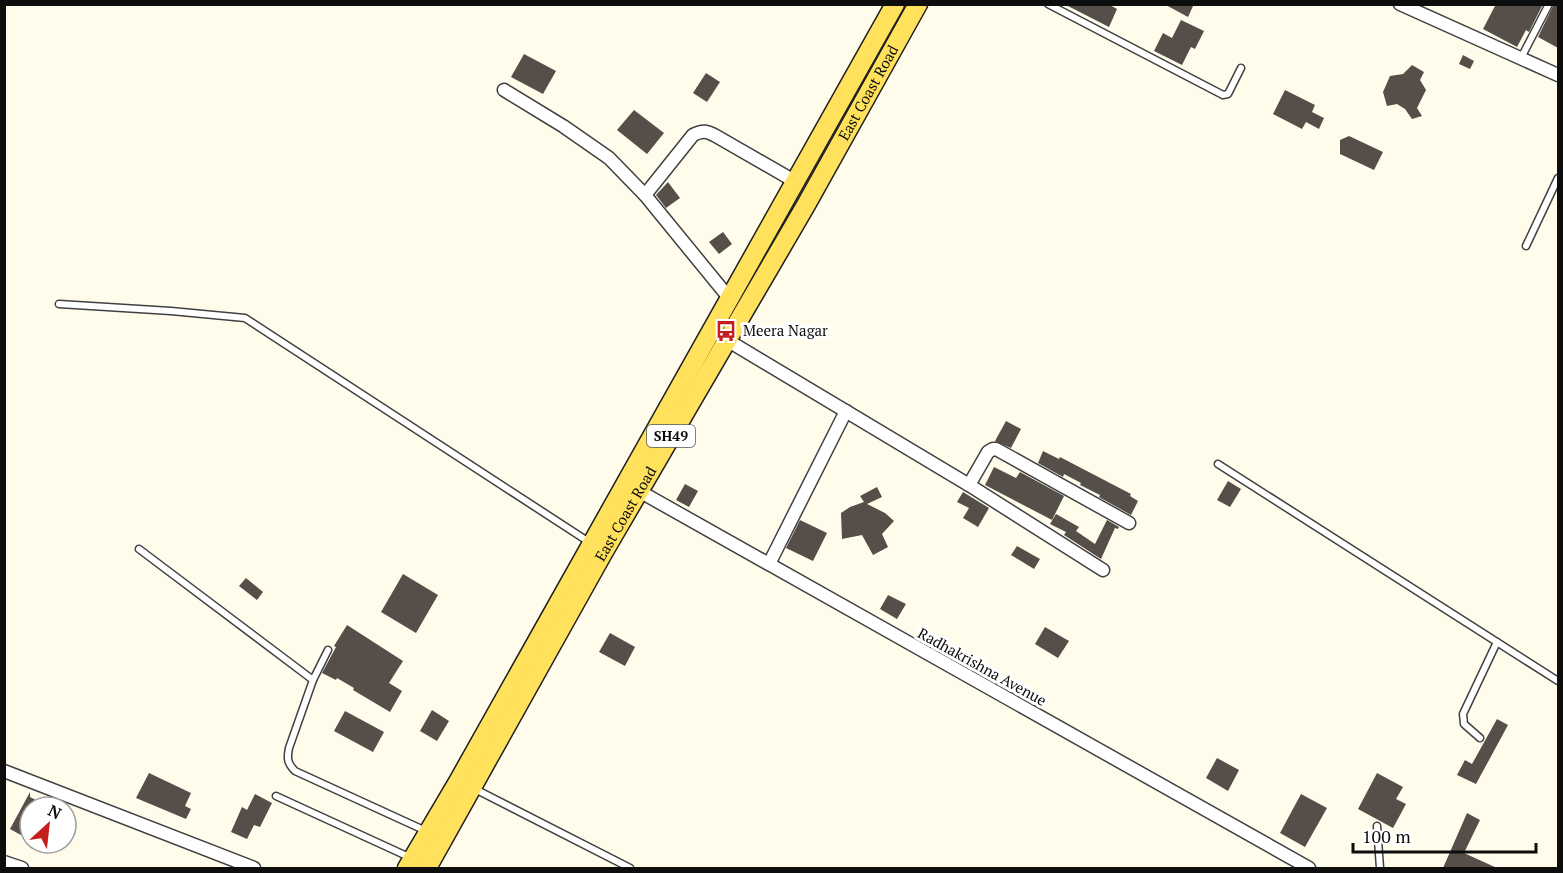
<svg xmlns="http://www.w3.org/2000/svg" width="1563" height="873" font-family="'PT Serif',serif">
	<style>
		.building { fill: #564e48 }
		.lines { fill: none; stroke-linecap: round; stroke-linejoin: round }
		.lane-casing { stroke: #404040; stroke-width: 9 }
		.street-casing { stroke: #404040; stroke-width: 15 }
		.primary-casing { stroke: #1e1e1e; stroke-width: 21 }
		.lane { stroke: #fff; stroke-width: 6 }
		.street { stroke: #fff; stroke-width: 12 }
		.primary { stroke: #ffe15c; stroke-width: 18 }
		.labels { text-anchor: middle; stroke-width: 6; stroke-linejoin: round; paint-order: stroke }
		.shield { fill: #fff; stroke: #565656; stroke-width: 1.5 }
		.shield-label { font-size: 14px; font-weight: bold; fill: #0d0d0d }
		.street-label { font-size: 15px; fill: #0d0d0d; stroke: #fff }
		.poi-label { font-size: 15px; fill: #0d0d0d; stroke: #fff; text-anchor: start }
	</style>
	<rect width="100%" height="100%" fill="#fffcec"/>
	<!-- building -->
	<g class="building">
		<path d="M1064,4H1108L1117,9L1109,27Z"/>
		<path d="M1164,4H1194L1188,17Z"/>
		<path d="M1496,4H1543L1529,32L1526,30L1517,47L1483,29Z"/>
		<path d="M1554,4H1558V48L1538,37Z"/>
		<path d="M1181,20L1204,31L1195,49L1191,47L1182,65L1154,51L1163,33L1172,38Z"/>
		<path d="M524,54L556,71L543,94L511,77Z"/>
		<path d="M1463,55L1474,61L1470,69L1459,64Z"/>
		<path d="M1412,65L1424,72L1420,80L1426,90L1417,108L1422,116L1412,119L1405,109L1397,104L1387,106L1383,92L1390,76L1403,74Z"/>
		<path d="M706,73L720,82L707,102L693,93Z"/>
		<path d="M1285,90L1315,105L1312,112L1324,118L1319,129L1306,122L1302,129L1273,114Z"/>
		<path d="M634,110L664,133L647,154L617,130Z"/>
		<path d="M1349,136L1383,152L1374,170L1340,154V140Z"/>
		<path d="M668,182L680,198L666,208L656,195Z"/>
		<path d="M723,232L732,244L719,254L709,242Z"/>
		<path d="M1006,421L1021,429L1011,448L995,441Z"/>
		<path d="M1043,451L1059,459L1060,457L1131,494L1130,496L1138,501L1131,515L1099,497L1100,495L1080,485L1081,483L1064,474L1063,477L1038,463Z"/>
		<path d="M994,467L1016,478L1020,472L1064,496L1052,520L985,485Z"/>
		<path d="M1228,481L1241,489L1230,507L1217,500Z"/>
		<path d="M685,484L698,491L689,507L676,500Z"/>
		<path d="M877,487L882,497L867,504L885,513L894,521L882,534L888,547L873,555L862,535L842,539L841,513L850,507L864,502L860,496Z"/>
		<path d="M963,492L989,508L978,527L963,518L969,508L957,502Z"/>
		<path d="M1056,514L1079,527L1076,531L1095,544L1107,520L1119,527L1118,529L1115,528L1101,559L1064,535L1066,532L1050,524Z"/>
		<path d="M800,520L827,533L813,561L786,548Z"/>
		<path d="M1017,546L1040,559L1034,569L1011,555Z"/>
		<path d="M403,574L438,595L416,633L381,612Z"/>
		<path d="M246,578L263,592L257,600L239,586Z"/>
		<path d="M888,595L906,604L897,619L880,609Z"/>
		<path d="M347,625L403,661L389,683L402,691L390,712L353,690L354,688L337,678L336,680L322,673L336,647L334,646Z"/>
		<path d="M1045,627L1069,641L1058,658L1035,644Z"/>
		<path d="M610,633L635,647L625,666L599,652Z"/>
		<path d="M432,710L449,721L437,741L420,731Z"/>
		<path d="M345,711L384,732L373,752L334,731Z"/>
		<path d="M1497,719L1508,725L1476,784L1457,775L1465,760L1472,764Z"/>
		<path d="M1217,758L1239,770L1228,791L1206,778Z"/>
		<path d="M149,773L191,793L185,806L191,809L186,819L136,798Z"/>
		<path d="M1377,773L1403,787L1396,799L1406,804L1393,828L1358,809Z"/>
		<path d="M30,792V797L49,807H30V840L10,829Z"/>
		<path d="M255,794L272,803L260,827L254,825L247,839L231,832L242,807L247,810Z"/>
		<path d="M1301,794L1327,808L1305,847L1280,833Z"/>
		<path d="M1467,813L1480,820L1464,853L1497,868H1443Z"/>
	</g>
	<g class="lines">
		<defs>
			<g id="lane">
				<path d="M1048,4L1223,95L1228,94L1241,68"/>
				<path d="M1521,58L1549,4"/>
				<path d="M1526,246L1558,178"/>
				<path d="M59,304L171,311L245,318L589,542"/>
				<path d="M1218,464L1558,681"/>
				<path d="M139,549L313,680"/>
				<path d="M328,650L313,680L289,748C287,758 287,763 295,771L426,831"/>
				<path d="M1480,738L1464,724L1463,714L1497,642"/>
				<path d="M473,788L630,868"/>
				<path d="M276,796L409,857"/>
				<path d="M1377,826L1380,868"/>
			</g>
			<g id="street">
				<path d="M1400,4L1558,75"/>
				<path d="M504,90L563,126L609,158L645,195L730,299"/>
				<path d="M645,195L693,135C703,130 707,131 716,136L796,182"/>
				<path d="M727,340L969,485L1103,570"/>
				<path d="M969,485L988,452L993,449H996L1129,523"/>
				<path d="M639,491L1309,868"/>
				<path d="M769,564L846,411"/>
				<path d="M4,771L254,868"/>
				<path d="M4,862L22,868"/>
			</g>
			<g id="primary">
				<path d="M407,868L459,780L895,4"/>
				<path id="s1" d="M427,868L603,553L806,205L918,4"/>
			</g>
		</defs>
		<!-- lane casing -->
		<use href="#lane" class="lane-casing"/>
		<!-- street casing -->
		<use href="#street" class="street-casing"/>
		<!-- primary casing -->
		<use href="#primary" class="primary-casing"/>
		<!-- lane -->
		<use href="#lane" class="lane"/>
		<!-- street -->
		<use href="#street" class="street"/>
		<!-- primary -->
		<use href="#primary" class="primary"/>
	</g>
	<!-- icons -->
	<defs>
		<symbol id="bus-bare" viewBox="-9 -9 18 18"><path d="M-5-6H5V4H4V6H2V4H-2V6H-4V4H-5ZM-3.5-4V0h7V-4ZM-3.5 1.2v1.5H-2V1.2ZM2 1.2v1.5H3.5V1.2Z" fill="#c51e1c" stroke="#fff" stroke-width="2.5" paint-order="stroke"/></symbol>
	</defs>
	<g fill-rule="evenodd">
		<use href="#bus-bare" x="711" y="316" width="30" height="30"/>
	</g>
	<g class="labels">
		<!-- shield labels -->
		<rect class="shield" x="647" y="425" width="48" height="22" rx="4.5"/>
		<g class="shield-label">
			<text x="671" y="441">SH49</text>
		</g>
		<!-- street labels -->
		<g class="street-label">
			<text dy="5" stroke="none"><textPath href="#s1" startOffset="892">East Coast Road</textPath></text>
			<text dy="5" stroke="none"><textPath href="#s1" startOffset="406">East Coast Road</textPath></text>
			<text transform="translate(982 667) rotate(29)" y="5">Radhakrishna Avenue</text>
		</g>
		<!-- poi labels -->
		<g class="poi-label">
			<text x="743" y="336">Meera Nagar</text>
		</g>
	</g>
	<!-- border -->
	<rect width="1563" height="873" fill="none" stroke="#0d0d0d" stroke-width="12"/>
	<!-- north arrow -->
	<g transform="translate(48 825) rotate(27)"><circle r="28" fill="#ffffff" stroke="#9e9e9e" stroke-width="1.5"/>
	<path d="M0-4.5L10 22L0 15L-10 22Z" fill="#c51e1c"/>
	<text y="-9" font-size="16" font-weight="bold" text-anchor="middle" fill="#0d0d0d">N</text>
	</g>
	<!-- scale -->
	<path d="M1353 843v9h183v-9" fill="none" stroke="#0d0d0d" stroke-width="3"/>
	<text x="1362" y="843" font-size="18" fill="#0d0d0d" stroke="#ffffff" stroke-width="4.5" paint-order="stroke">100 m</text>
</svg>
